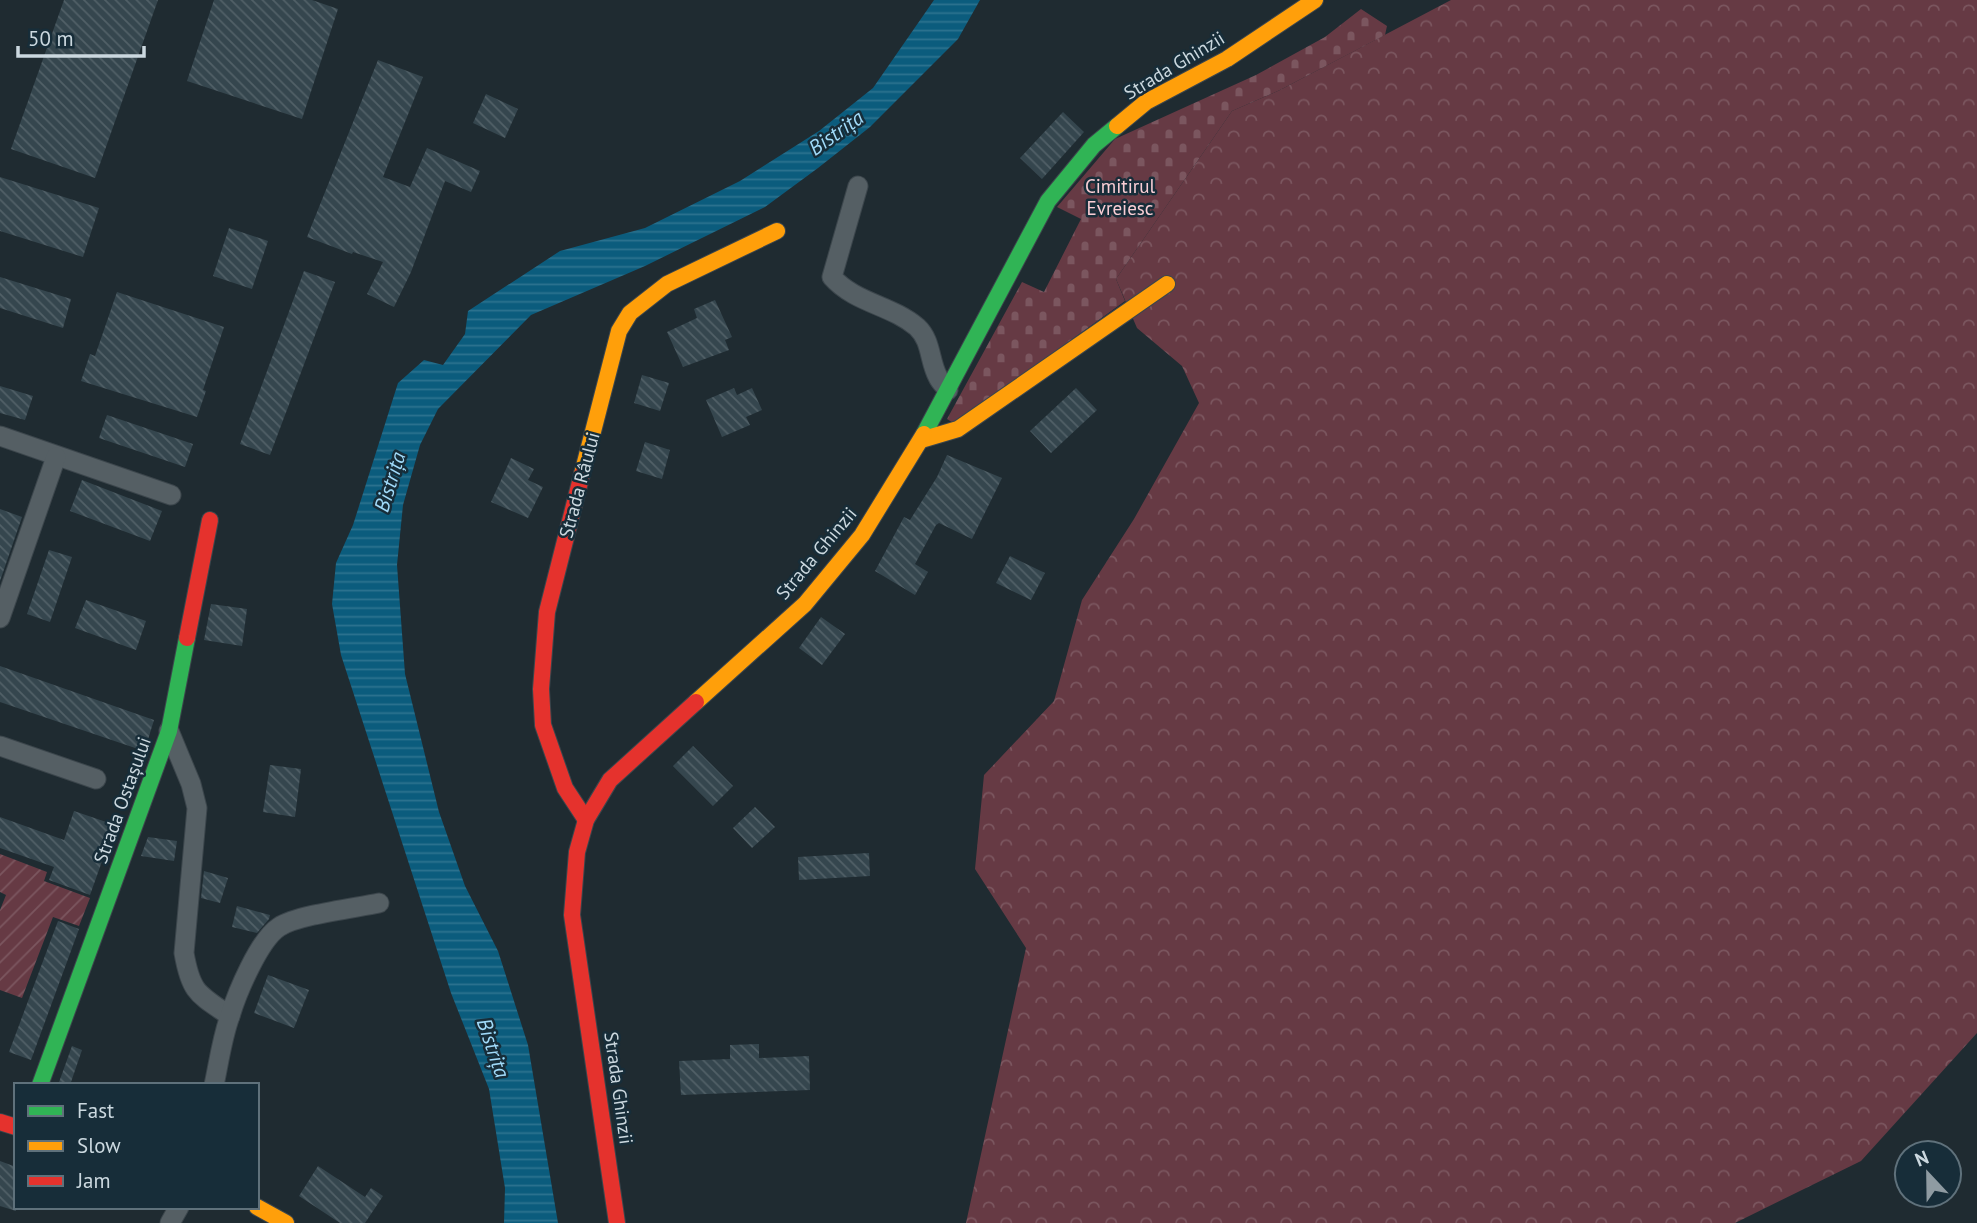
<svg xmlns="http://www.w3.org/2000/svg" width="1977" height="1223" font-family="'PT Sans',sans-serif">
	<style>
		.forest { fill: url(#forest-crowns) }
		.cemetery { fill: url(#cemetery-stones) }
		.garden { fill: url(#garden-furrows) }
		.water { fill: url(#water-rules) }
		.building { fill: url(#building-back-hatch) }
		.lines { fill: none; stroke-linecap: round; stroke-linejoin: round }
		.street-casing { stroke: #3c464c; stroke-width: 21 }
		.fast-casing { stroke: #3c464c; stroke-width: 18 }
		.slow-casing { stroke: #3c464c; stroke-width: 18 }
		.jam-casing { stroke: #3c464c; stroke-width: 18 }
		.street { stroke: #555f64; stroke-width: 19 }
		.fast { stroke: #30b455; stroke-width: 16 }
		.slow { stroke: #ff9f0a; stroke-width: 16 }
		.jam { stroke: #e5322d; stroke-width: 16 }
		.labels { text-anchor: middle; stroke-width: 5; stroke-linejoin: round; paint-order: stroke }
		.street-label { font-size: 19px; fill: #cbd8df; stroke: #172d39 }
		.park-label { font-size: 19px; fill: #faced5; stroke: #172d39 }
		.water-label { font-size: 21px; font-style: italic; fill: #a0daf9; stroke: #172d39 }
	</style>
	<defs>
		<pattern id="forest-crowns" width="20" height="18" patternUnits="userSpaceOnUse" patternTransform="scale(1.75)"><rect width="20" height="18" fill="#663a44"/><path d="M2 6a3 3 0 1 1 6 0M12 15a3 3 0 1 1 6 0" fill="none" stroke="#7b565f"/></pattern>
		<pattern id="cemetery-stones" width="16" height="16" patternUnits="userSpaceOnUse" patternTransform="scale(1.75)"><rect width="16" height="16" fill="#663a44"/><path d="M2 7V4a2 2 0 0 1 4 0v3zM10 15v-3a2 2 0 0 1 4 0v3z" fill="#7b565f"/></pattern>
		<pattern id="garden-furrows" width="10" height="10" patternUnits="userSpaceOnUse" patternTransform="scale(1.75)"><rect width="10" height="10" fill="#663a44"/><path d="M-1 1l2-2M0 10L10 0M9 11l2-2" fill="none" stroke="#7b565f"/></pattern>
		<pattern id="water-rules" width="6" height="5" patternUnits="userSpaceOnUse" patternTransform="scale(1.75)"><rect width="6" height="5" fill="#0b5c7d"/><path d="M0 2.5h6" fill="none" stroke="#2d738f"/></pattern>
		<pattern id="building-back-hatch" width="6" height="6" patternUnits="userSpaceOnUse" patternTransform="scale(1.75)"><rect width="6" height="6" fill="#35464e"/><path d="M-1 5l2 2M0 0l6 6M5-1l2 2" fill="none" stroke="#516067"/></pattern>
	</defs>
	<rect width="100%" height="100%" fill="#1f2b31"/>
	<!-- forest -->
	<path class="forest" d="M1451,0H1977V1033L1861,1161L1735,1223H966L1026,948L975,869L984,775L1054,701L1082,600L1134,519L1199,403L1182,366L1137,328L1116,279L1232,111L1280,90Z"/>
	<!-- cemetery -->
	<path class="cemetery" d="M1361,9L1387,26L1385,35L1280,90L1232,111L1116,279L1125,301L955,424L947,419L1022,282L1044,292L1081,219L1057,207L1115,139L1256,75L1325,37Z"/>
	<!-- garden -->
	<path class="garden" d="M0,854L47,872L44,881L90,898L79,926L53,917L22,998L0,990V910L6,895L0,892Z"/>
	<!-- water -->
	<path class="water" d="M934,0H980L958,39L870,127L818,168L765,207L645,266L531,315L438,409L420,445L403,505L397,565L405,674L439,812L465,886L498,951L528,1045L558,1223H504L505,1188L489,1089L451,993L341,655L332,604L336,563L353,525L398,383L424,360L443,365L465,334L468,311L560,251L645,228L740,181L819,131L873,88Z"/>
	<!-- building -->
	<g class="building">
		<path d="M64,0H158L95,178L11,149Z"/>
		<path d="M214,0H312L338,9L302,119L187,81Z"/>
		<path d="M378,60L423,77L383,177L410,187L427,148L480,171L471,192L445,181L411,272L394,307L367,294L383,262L353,252L352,254L307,237Z"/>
		<path d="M486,94L518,109L505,138L473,123Z"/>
		<path d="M1063,112L1084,132L1042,179L1020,158Z"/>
		<path d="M0,177L99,208L83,257L0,231Z"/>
		<path d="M229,228L268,241L252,289L213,276Z"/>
		<path d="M304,271L335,282L270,455L240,444Z"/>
		<path d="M0,277L71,299L63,328L0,308Z"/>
		<path d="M117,292L224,327L203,390L206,391L197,417L81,381L90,354L95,356Z"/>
		<path d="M715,300L732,337L725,340L729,350L683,367L667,332L697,318L694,309Z"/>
		<path d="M642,375L669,383L660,411L634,403Z"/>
		<path d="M0,386L33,396L25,420L0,413Z"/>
		<path d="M734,388L737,395L752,388L762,410L746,417L750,425L722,437L706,400Z"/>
		<path d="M1076,388L1097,410L1051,453L1030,431Z"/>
		<path d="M107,415L193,444L185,467L99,438Z"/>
		<path d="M645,442L670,450L662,479L636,471Z"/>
		<path d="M947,455L1002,478L972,539L939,523L936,525L915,564L928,572L915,595L875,571L904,517L910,520L937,477Z"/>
		<path d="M511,458L534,469L528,480L543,487L528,518L491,502Z"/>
		<path d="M82,480L162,511L150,541L70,511Z"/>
		<path d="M0,509L22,517L0,581Z"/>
		<path d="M49,550L72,557L50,622L27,614Z"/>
		<path d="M1010,556L1045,573L1031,600L996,583Z"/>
		<path d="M86,600L146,621L136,650L75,628Z"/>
		<path d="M211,604L247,609L242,646L204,640Z"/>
		<path d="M821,617L845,634L822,665L799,648Z"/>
		<path d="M0,666L154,720L146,746L143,745L141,750L0,702Z"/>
		<path d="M693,746L733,786L713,806L673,766Z"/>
		<path d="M270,765L301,769L295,817L263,812Z"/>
		<path d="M755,807L775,827L752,848L733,828Z"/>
		<path d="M74,811L115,825L90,895L49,880L54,867L0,848V817L64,840Z"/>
		<path d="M148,837L177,841L174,861L141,856Z"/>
		<path d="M869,853L870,876L799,880L798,857Z"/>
		<path d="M204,871L228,878L220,903L201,898Z"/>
		<path d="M237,906L270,915L269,919L257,933L232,927Z"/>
		<path d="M58,921L79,929L31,1060L9,1052Z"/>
		<path d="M268,975L309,990L294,1028L254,1013Z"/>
		<path d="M759,1044V1058L809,1056L810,1090L681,1095L679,1061L730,1059V1045Z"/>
		<path d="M72,1046L82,1050L70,1085H58Z"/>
		<path d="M0,1161L16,1167V1211L0,1206Z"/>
		<path d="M318,1166L365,1197L371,1188L383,1196L365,1223H340L299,1196Z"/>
	</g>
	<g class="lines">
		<defs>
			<g id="street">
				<path d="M858,186L832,277C855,303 891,305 917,327C932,341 929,361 938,377C940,382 945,386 948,390"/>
				<path d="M0,436L171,495"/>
				<path d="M0,618L56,457"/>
				<path d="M169,731L191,784L197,808L184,953C191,993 198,994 230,1016"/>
				<path d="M0,746L96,779"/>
				<path d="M214,1085C219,1062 222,1038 230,1016C237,993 259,940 279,927C297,915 355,908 379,903"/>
				<path d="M170,1223L179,1207"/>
			</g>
			<g id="fast">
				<path d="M924,434L1048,201L1094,145L1117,126"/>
				<path d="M40,1085L169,731L187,638"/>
			</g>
			<g id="slow">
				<path d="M1117,126L1146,102L1227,59L1315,0"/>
				<path d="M921,440L958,429L1167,284"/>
				<path d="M582,474L619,331L630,313L667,284L777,231"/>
				<path d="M696,702L805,604L862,535L924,434"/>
				<path d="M257,1207L286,1223"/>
			</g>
			<g id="jam">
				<path d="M582,474L547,612L541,689L543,725L565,788L586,820"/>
				<path d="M187,638L210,520"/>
				<path d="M0,1122L16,1127"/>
				<path d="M617,1223L572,915L577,852L586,820L610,780L696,702"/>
			</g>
		</defs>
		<!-- street casing -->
		<use href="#street" class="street-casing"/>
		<!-- fast casing -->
		<use href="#fast" class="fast-casing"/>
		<!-- slow casing -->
		<use href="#slow" class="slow-casing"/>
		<!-- jam casing -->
		<use href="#jam" class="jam-casing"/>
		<!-- street -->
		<use href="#street" class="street"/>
		<!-- fast -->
		<use href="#fast" class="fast"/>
		<!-- slow -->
		<use href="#slow" class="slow"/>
		<!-- jam -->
		<use href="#jam" class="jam"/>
	</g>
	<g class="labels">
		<!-- street labels -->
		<g class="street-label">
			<text transform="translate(1174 65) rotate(-31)" y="7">Strada Ghinzii</text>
			<text transform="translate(579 485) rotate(-75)" y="7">Strada Râului</text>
			<text transform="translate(816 553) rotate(-50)" y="7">Strada Ghinzii</text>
			<text transform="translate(122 800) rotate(-70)" y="7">Strada Ostașului</text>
			<text transform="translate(619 1088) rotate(82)" y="7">Strada Ghinzii</text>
		</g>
		<!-- park labels -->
		<g class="park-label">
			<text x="1120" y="193">Cimitirul<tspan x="1120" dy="22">Evreiesc</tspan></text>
		</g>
		<!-- water labels -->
		<g class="water-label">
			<text transform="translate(836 133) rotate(-35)" y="7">Bistrița</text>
			<text transform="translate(390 482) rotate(-73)" y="7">Bistrița</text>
			<text transform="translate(493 1048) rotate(71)" y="7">Bistrița</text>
		</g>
	</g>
	<!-- legend -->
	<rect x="14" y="1083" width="245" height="126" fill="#172d39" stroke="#5f717b" stroke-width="2"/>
	<rect x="28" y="1106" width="35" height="10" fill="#30b455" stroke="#5f717b" stroke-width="2"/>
	<text x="77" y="1118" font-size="21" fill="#cbd8df">Fast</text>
	<rect x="28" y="1141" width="35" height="10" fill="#ff9f0a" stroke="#5f717b" stroke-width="2"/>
	<text x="77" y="1153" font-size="21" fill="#cbd8df">Slow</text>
	<rect x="28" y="1176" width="35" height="10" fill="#e5322d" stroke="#5f717b" stroke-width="2"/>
	<text x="77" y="1188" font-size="21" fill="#cbd8df">Jam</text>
	<!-- north arrow -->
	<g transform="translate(1928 1174) rotate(338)"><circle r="33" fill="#172d39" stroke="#5f717b" stroke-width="2"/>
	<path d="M0-5L12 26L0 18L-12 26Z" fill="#8f9ba2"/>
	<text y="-10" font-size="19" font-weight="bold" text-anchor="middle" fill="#cbd8df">N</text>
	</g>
	<!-- scale -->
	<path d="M18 46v10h126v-10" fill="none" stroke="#cbd8df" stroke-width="3.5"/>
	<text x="28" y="46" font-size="21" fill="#cbd8df" stroke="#172d39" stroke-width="5" paint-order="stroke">50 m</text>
</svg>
